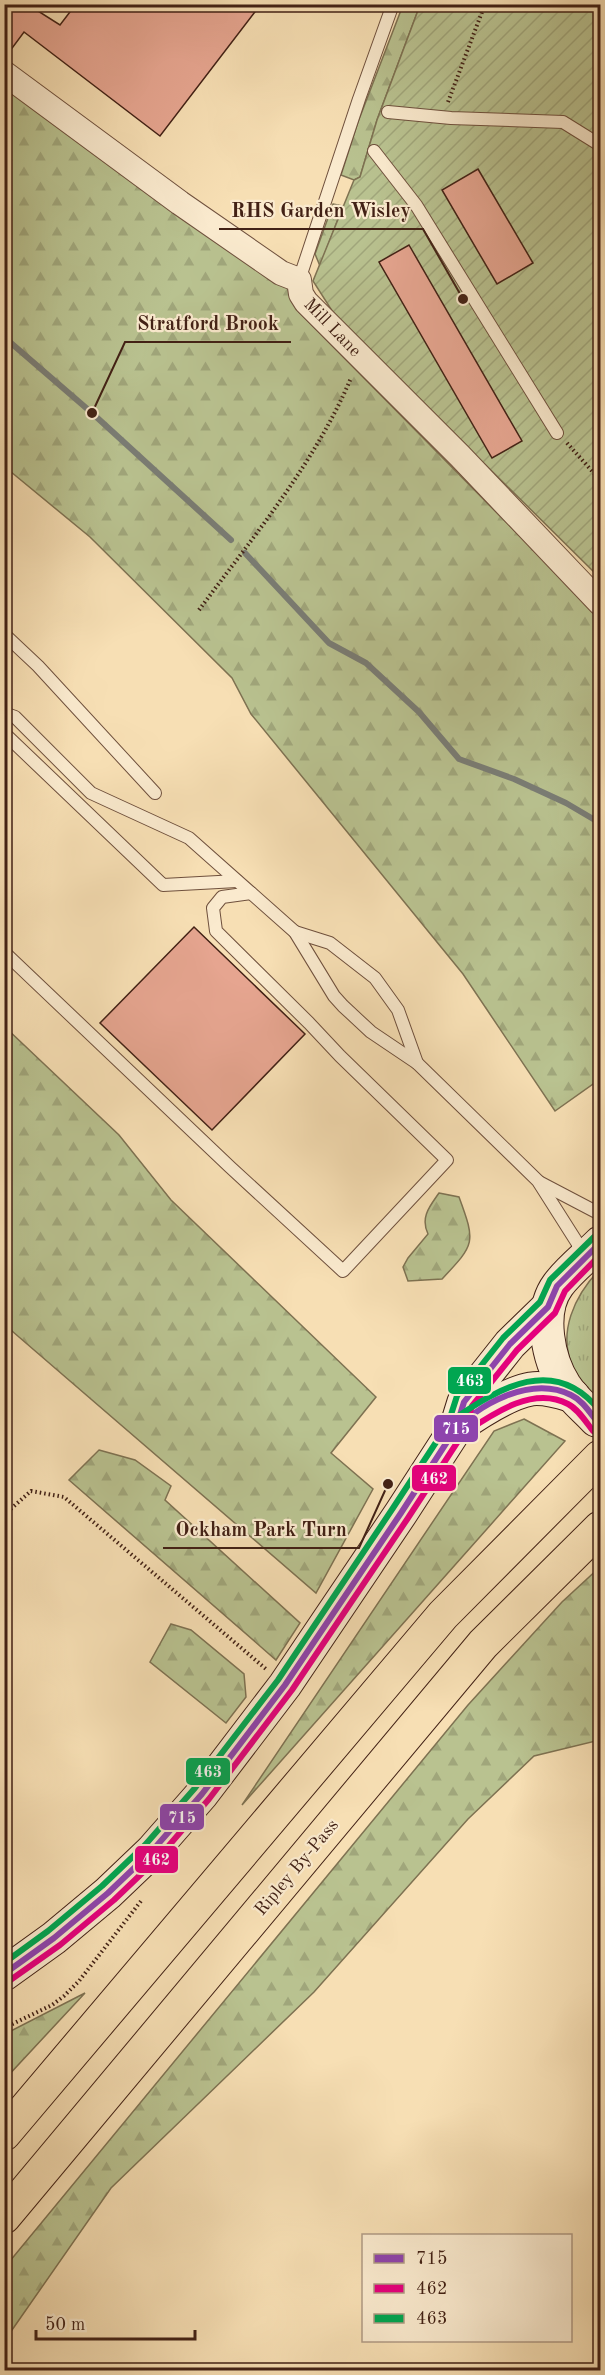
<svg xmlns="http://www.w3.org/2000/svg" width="605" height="2375" font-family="'Old Standard TT',serif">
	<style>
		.grass { fill: url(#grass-tufts); stroke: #7e7252; stroke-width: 1.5 }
		.forest { fill: url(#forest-firs); stroke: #7e7252; stroke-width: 1.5 }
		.garden { fill: url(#garden-furrows); stroke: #7e7252; stroke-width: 1.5 }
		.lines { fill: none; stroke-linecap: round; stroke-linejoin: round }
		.stream { stroke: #7a7d75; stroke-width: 6 }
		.building { fill: #e6a590; stroke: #422115; stroke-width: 1.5 }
		.lane-casing { stroke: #6f503d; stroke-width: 14 }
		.street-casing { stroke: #6f503d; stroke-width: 26 }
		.secondary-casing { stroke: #422115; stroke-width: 35 }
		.highway-casing { stroke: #422115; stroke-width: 35 }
		.path { stroke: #422115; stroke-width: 4; stroke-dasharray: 1.5 3; stroke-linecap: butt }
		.lane { stroke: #faeace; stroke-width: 12 }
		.street { stroke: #faeace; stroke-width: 24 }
		.secondary { stroke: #faeace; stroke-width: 33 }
		.highway { stroke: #f7dfb4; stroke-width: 33 }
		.bus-1-casing { stroke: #faeace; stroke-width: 10 }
		.bus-2-casing { stroke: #faeace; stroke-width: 10 }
		.bus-3-casing { stroke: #faeace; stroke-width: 10 }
		.bus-1 { stroke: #8e44ad; stroke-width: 6 }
		.bus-2 { stroke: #e5007d; stroke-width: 6 }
		.bus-3 { stroke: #00a651; stroke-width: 6 }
		.labels { text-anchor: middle; stroke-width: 4.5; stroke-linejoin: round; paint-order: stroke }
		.street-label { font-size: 18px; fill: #422115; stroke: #faeace }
		.leader { fill: none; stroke: #422115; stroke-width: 2 }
		.callout-dot { fill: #422115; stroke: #faeace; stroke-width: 2 }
		.callout-label { font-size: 20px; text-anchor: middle; font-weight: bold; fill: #422115; stroke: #faeace; stroke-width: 4.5; stroke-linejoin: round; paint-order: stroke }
		.line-badge { stroke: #faeace; stroke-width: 2 }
		.badge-label { font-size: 16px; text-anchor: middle; font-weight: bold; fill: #fff }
	</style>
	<defs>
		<pattern id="grass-tufts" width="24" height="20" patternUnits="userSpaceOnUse" patternTransform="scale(1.5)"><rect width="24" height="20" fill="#b9c290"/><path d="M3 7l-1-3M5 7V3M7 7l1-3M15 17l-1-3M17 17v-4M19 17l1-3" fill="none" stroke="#a0a67b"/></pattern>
		<pattern id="forest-firs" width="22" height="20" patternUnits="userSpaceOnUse" patternTransform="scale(1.5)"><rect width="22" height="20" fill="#b9c290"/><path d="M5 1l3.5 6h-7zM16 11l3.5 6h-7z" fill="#a0a67b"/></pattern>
		<pattern id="garden-furrows" width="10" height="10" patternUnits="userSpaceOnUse" patternTransform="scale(1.5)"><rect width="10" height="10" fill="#b9c290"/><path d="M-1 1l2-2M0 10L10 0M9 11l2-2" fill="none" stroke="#a0a67b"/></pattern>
	</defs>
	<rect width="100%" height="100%" fill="#f7dfb4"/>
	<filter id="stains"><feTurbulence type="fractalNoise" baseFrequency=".00333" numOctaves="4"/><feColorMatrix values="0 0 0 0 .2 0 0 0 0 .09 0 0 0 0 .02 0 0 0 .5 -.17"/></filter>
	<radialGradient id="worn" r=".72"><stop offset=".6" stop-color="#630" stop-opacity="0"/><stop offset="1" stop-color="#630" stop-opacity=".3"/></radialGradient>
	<!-- grass -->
	<path class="grass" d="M600,1269V1300L596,1328L600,1346V1408C592,1396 581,1383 574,1370C556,1333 575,1295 600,1269Z"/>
	<!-- forest -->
	<g class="forest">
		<path d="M403,5H420L377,120L360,177L354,180L341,175L358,122Z"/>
		<path d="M4,86L286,285L299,312L504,520L600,615V1079L555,1111L463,974L251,714L232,678L90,537L5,467Z"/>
		<path d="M333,204L343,206L320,266L315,254Z"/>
		<path d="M5,1027L119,1135L171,1200L376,1397L331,1453L373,1489L316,1593L5,1325V1312L9,1302L4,1298Z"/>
		<path d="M439,1193L459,1197C476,1243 475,1244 442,1279L408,1281L403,1267L408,1258L428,1234C420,1217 430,1206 439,1193Z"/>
		<path d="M524,1419L565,1441L242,1805L494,1431Z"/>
		<path d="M99,1450L135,1460L171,1486L165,1500L300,1623L276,1660L69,1480Z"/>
		<path d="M600,1567V1740L534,1756L468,1819L314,1992L111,2188L5,2340V2267L468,1705L562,1602Z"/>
		<path d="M171,1624L191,1630L244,1674L246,1697L226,1723L150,1662Z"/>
		<path d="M85,1993L5,2079V2034Z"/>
	</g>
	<!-- garden -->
	<path class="garden" d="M420,5H600V578L336,317L313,281L354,180L360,177L377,120Z"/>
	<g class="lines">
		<!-- stream -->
		<g class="stream">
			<path d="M4,337L92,413L231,540"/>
			<path d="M245,553L329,643L366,663L419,712L459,759L514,779L566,803L600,823"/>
		</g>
	</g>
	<!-- building -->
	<g class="building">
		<path d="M4,4H27L60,25L76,4H261L160,136L24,32L4,59Z"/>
		<path d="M478,169L533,263L497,284L442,190Z"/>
		<path d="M409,245L522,441L492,458L379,262Z"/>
		<path d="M194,927L305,1034L212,1130L100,1023Z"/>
	</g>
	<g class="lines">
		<defs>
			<g id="lane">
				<path d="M388,112L451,118L563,122L600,145"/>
				<path d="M374,151L416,205L557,433"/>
				<path d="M299,280L359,99L393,4"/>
				<path d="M4,634L38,666L155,793"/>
				<path d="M4,713L15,717L91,793L189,838L295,932L334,996L343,1006L371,1032L417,1063L538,1181L578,1244V1257"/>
				<path d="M4,733L163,885L237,881"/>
				<path d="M295,932L330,943L375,978L398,1010L417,1063"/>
				<path d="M4,952L230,1167L343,1271L447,1160L340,1056L309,1023L216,931L213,908L222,897L251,893"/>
				<path d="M539,1182L600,1214"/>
			</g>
			<path id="street" d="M4,73L180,203L281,273L299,280L301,294L306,302L460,456L600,603"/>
			<g id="secondary">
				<path d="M596,1420C586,1409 573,1399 565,1386C548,1360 538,1312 558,1285C569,1270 586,1257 600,1243"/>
				<path d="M456,1428C476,1414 508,1393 531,1389C545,1387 560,1392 573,1396"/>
				<path d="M4,1974L54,1938L108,1893L152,1851L202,1794L285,1685L401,1513L456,1428L464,1402L510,1344L548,1307"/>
			</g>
			<g id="highway">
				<path d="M4,2134L443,1615L600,1457"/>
				<path d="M4,2217L483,1644L600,1528"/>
			</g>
		</defs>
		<!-- lane casing -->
		<use href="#lane" class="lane-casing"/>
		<!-- street casing -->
		<use href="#street" class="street-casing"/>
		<!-- secondary casing -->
		<use href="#secondary" class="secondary-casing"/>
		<!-- highway casing -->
		<use href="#highway" class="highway-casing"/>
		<!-- path -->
		<g class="path">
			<path d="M448,102L485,4"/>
			<path d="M567,443L600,480"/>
			<path d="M199,610C253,537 315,463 351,378"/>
			<path d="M4,1515L31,1491L64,1497L266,1669"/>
			<path d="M4,2028L52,2005L64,1996L79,1981L141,1901"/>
		</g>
		<!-- lane -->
		<use href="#lane" class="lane"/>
		<!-- street -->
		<use href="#street" class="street"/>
		<!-- secondary -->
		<use href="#secondary" class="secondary"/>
		<!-- highway -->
		<use href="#highway" class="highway"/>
		<defs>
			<g id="bus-1">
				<path d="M451,1435C477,1404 531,1375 571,1395C584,1401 591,1415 600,1425"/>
				<path d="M4,1974L54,1938L108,1893L152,1851L202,1794L285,1685L401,1513L456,1428L464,1402L510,1344L548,1307L557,1286L600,1243"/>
			</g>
			<g id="bus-2">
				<path d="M461,1435C490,1416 531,1385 568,1404C578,1409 586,1422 593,1431"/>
				<path d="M9,1981L60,1945L114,1900L159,1857L209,1799L292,1690L408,1518L464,1432L472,1406L517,1350L555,1313L565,1291L600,1255"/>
			</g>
			<g id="bus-3">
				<path d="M451,1421C500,1387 555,1354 600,1411"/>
				<path d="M4,1963L48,1931L102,1886L145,1845L195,1788L278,1680L393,1508L448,1424L457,1396L503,1338L540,1302L550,1280L594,1237"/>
			</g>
		</defs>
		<!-- bus-1 casing -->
		<use href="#bus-1" class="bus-1-casing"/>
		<!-- bus-2 casing -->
		<use href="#bus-2" class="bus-2-casing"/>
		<!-- bus-3 casing -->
		<use href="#bus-3" class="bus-3-casing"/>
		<!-- bus-1 -->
		<use href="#bus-1" class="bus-1"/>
		<!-- bus-2 -->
		<use href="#bus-2" class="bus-2"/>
		<!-- bus-3 -->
		<use href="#bus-3" class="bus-3"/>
	</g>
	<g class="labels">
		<!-- street labels -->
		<g class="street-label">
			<text transform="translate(333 327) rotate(46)" y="6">Mill Lane</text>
			<text transform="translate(296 1867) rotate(-50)" y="6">Ripley By-Pass</text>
		</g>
	</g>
	<!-- callouts -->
	<path class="leader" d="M463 299L423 229H219M92 413L125 342H291M388 1484L359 1548H163"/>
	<g class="callout-dot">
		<circle cx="463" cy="299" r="6"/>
		<circle cx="92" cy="413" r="6"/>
		<circle cx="388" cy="1484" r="6"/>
	</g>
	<g class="callout-label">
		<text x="321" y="217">RHS Garden Wisley</text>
		<text x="208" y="330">Stratford Brook</text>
		<text x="261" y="1536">Ockham Park Turn</text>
	</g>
	<g class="line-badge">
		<rect x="447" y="1366" width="45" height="29" rx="6" fill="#00a651"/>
		<rect x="433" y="1414" width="46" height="29" rx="6" fill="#8e44ad"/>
		<rect x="411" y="1464" width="46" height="28" rx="6" fill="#e5007d"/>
		<rect x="185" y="1757" width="46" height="29" rx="6" fill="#00a651"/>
		<rect x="159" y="1803" width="46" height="28" rx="6" fill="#8e44ad"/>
		<rect x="134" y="1845" width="45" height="29" rx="6" fill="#e5007d"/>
	</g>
	<g class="badge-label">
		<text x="470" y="1386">463</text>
		<text x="456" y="1434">715</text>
		<text x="434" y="1484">462</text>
		<text x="208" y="1777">463</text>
		<text x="182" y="1823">715</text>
		<text x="156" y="1865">462</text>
	</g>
	<!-- margin -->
	<rect width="605" height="2375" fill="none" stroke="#f7dfb4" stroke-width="24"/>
	<rect x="6" y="6" width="593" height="2363" fill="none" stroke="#422115" stroke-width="3"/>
	<rect x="12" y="12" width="581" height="2351" fill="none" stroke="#422115" stroke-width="1.5"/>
	<!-- legend -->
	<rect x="362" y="2234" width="210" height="108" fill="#faeace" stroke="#b09a84" stroke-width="1.5"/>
	<rect x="374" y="2254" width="30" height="9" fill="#8e44ad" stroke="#b09a84" stroke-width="1.5"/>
	<text x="416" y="2264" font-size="18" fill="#422115">715</text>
	<rect x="374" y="2284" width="30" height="9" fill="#e5007d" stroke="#b09a84" stroke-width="1.5"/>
	<text x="416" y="2294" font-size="18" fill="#422115">462</text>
	<rect x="374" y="2314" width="30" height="9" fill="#00a651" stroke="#b09a84" stroke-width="1.5"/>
	<text x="416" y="2324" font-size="18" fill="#422115">463</text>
	<!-- scale -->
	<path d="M36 2330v9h159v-9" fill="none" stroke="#422115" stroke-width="3"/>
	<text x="45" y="2330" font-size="18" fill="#422115" stroke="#faeace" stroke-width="4.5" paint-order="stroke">50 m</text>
	<rect width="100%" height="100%" filter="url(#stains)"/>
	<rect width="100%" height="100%" fill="url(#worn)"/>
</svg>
